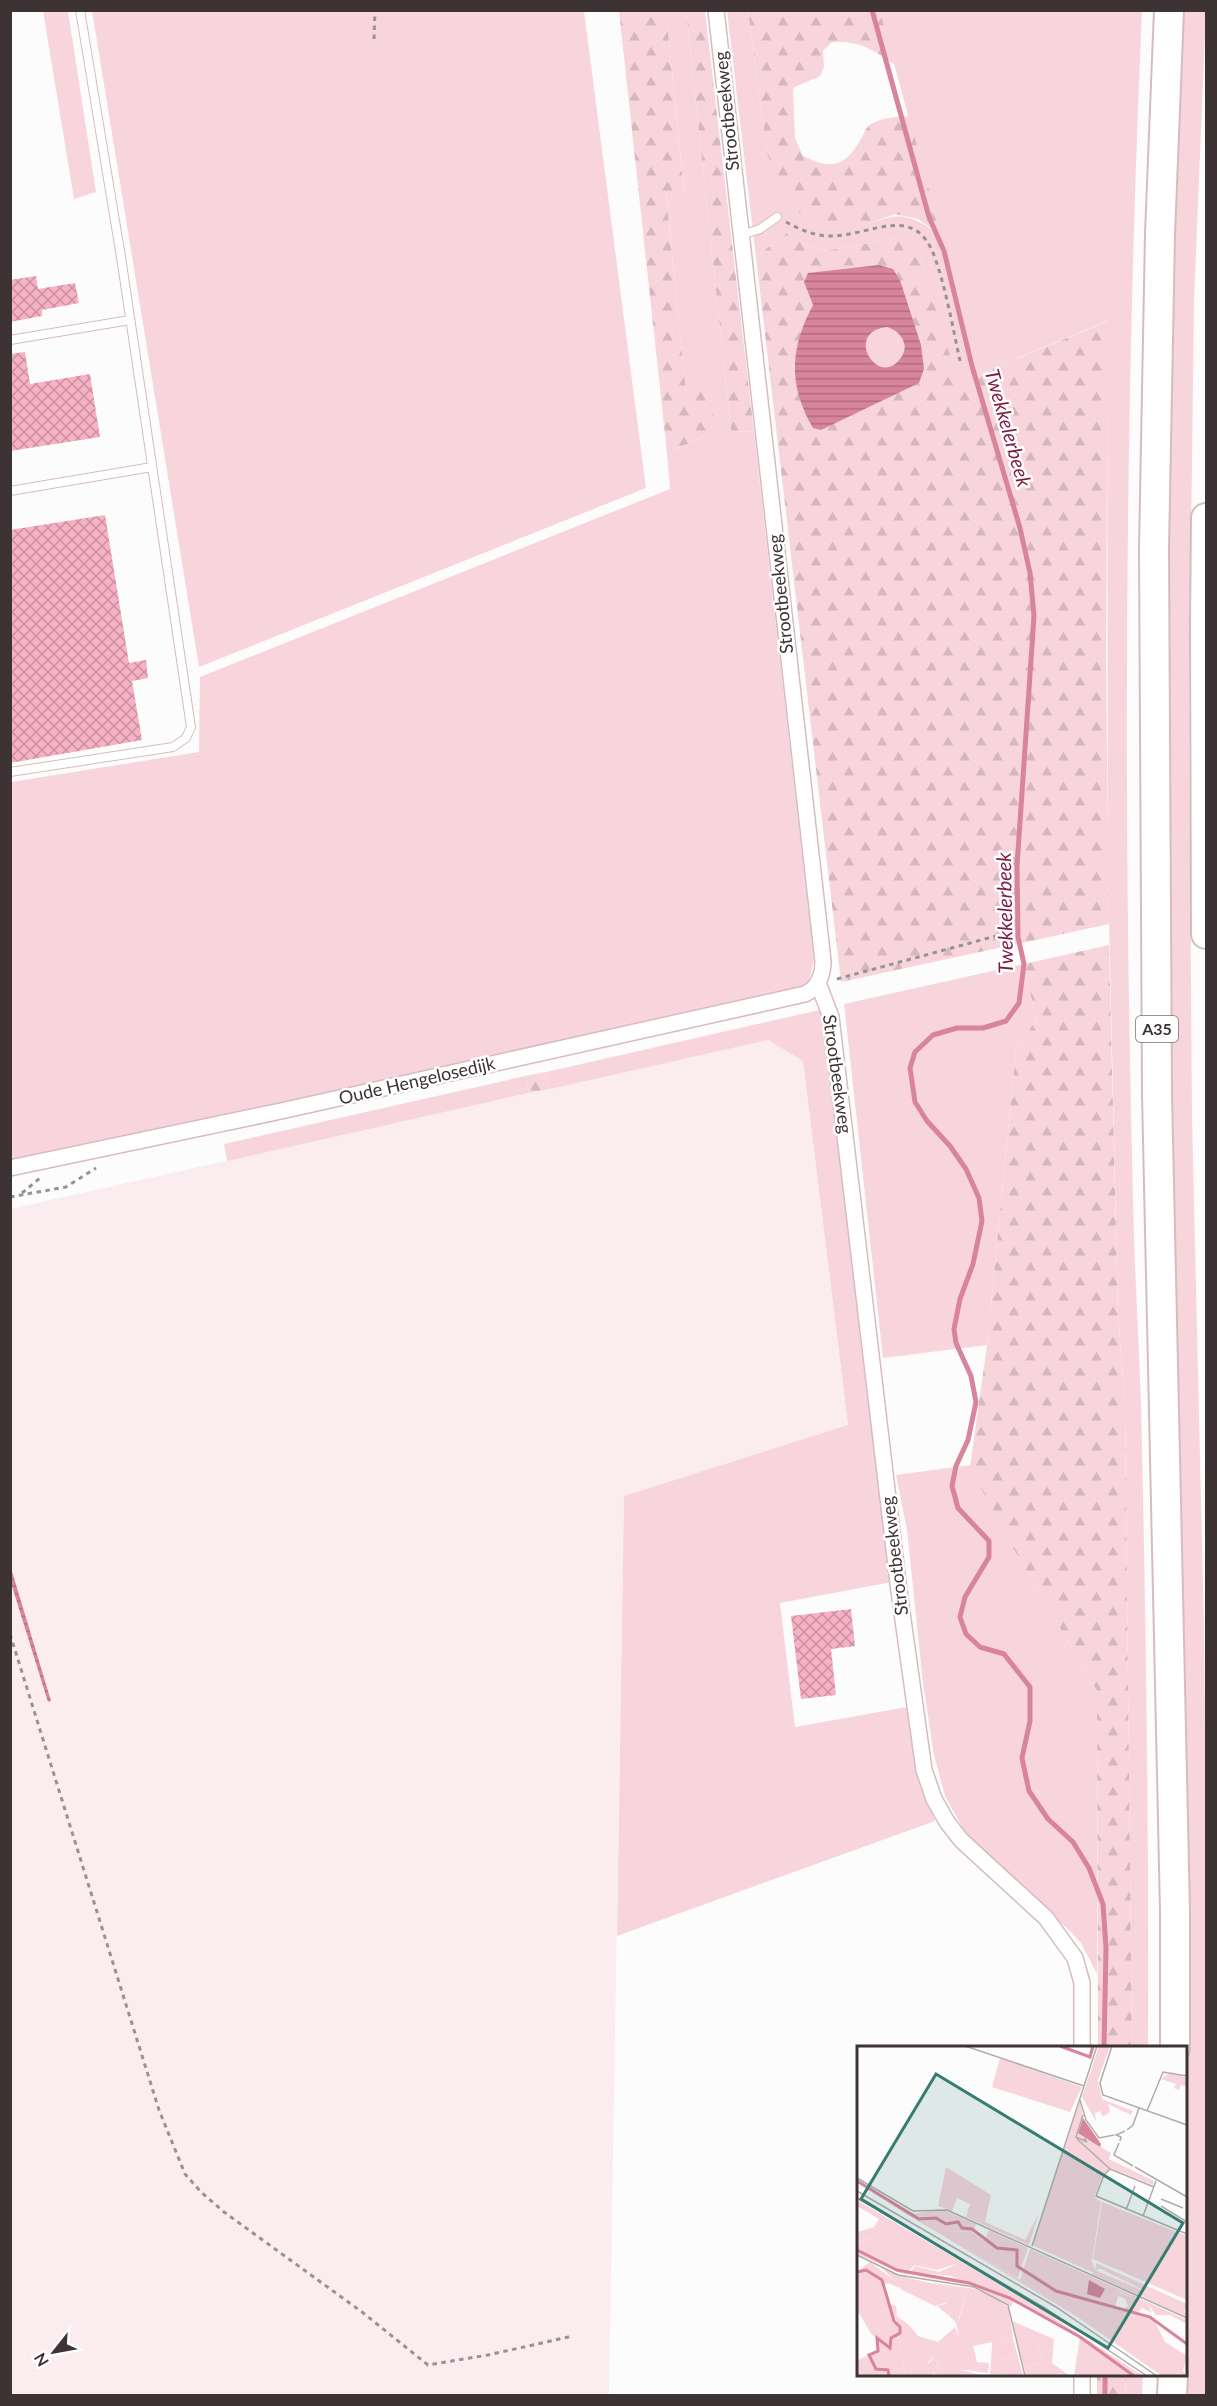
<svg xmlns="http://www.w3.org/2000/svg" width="1217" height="2406" font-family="Lato,sans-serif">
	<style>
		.built { fill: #fbecf0 }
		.grass { fill: #f8d5dd }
		.forest { fill: url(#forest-firs); fill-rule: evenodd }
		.water { fill: url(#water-rules); fill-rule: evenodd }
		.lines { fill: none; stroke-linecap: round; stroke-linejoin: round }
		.stream { stroke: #d7849c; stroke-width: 5 }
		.building { fill: url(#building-cross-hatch) }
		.lane-casing { stroke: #d6bcc2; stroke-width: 10 }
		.street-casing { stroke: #d6bcc2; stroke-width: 18 }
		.highway-casing { stroke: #d6bcc2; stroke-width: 32 }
		.path { stroke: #979293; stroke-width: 3; stroke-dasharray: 4.5 4.5; stroke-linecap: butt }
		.lane { stroke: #fff; stroke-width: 8 }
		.street { stroke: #fff; stroke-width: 15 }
		.highway { stroke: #fff; stroke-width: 28 }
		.labels { text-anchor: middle; stroke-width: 5; stroke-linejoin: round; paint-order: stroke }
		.shield { fill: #fff; stroke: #777072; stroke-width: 1.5 }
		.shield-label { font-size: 16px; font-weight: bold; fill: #3d3335 }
		.street-label { font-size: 18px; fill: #3d3335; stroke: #fff }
		.water-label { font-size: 20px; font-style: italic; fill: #7e1c43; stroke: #fff }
		.inset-river { fill: none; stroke: #d7849c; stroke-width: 3 }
		.inset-road { fill: none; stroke: #b0acac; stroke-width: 1.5 }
		.view { fill: #377c71; fill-opacity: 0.15; stroke: #377c71; stroke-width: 3 }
		.inset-edge { fill: none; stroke: #3d3335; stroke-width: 3 }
	</style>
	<defs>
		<pattern id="forest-firs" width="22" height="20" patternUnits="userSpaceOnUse" patternTransform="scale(1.5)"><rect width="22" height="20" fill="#f8d5dd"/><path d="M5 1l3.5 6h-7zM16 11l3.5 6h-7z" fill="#d6b7be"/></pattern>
		<pattern id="water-rules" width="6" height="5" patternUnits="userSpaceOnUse" patternTransform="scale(1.5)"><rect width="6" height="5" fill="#d7849c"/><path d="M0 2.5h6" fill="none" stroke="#b06d80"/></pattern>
		<pattern id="building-cross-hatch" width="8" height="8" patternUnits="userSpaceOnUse" patternTransform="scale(1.5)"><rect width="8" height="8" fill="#f7b1c4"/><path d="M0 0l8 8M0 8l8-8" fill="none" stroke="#c991a0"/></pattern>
	</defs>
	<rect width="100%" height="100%" fill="#fcfcfc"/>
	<!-- built -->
	<path class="built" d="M768,1040L803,1061L848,1426L624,1496L609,2395H11L10,1209Z"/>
	<!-- grass -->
	<g class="grass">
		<path d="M1206,10L1194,301L1189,706L1192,1116L1204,1629L1206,1849V2395L1179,2396L1186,2374V2048L1167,1142V486L1180,11Z"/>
		<path d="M43,11H68L96,192L74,199Z"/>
		<path d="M92,11H584L646,488L199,667Z"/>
		<path d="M666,11H686L731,431L754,432L814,959L809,981L800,989L11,1164V782L199,752L200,677L670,489L667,453L716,431L686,394L666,193L684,192Z"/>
		<path d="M727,11H748L767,153L856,228C897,214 903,209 940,235L880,11H1142C1124,419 1123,830 1134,1239C1136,1293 1139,1348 1141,1403C1146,1618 1149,1832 1148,2047H1132L1125,1405L1118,1314L1108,876L1107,321L977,375L954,373L920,256L896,238L825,251L807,246L788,232L756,257Z"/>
		<circle cx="885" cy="347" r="20"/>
		<path d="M1024,964L1036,1019L1016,1051L987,1345L883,1358L844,1004Z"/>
		<path d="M824,1009L867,1395L892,1582L780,1603L795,1727L907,1707L920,1783L935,1821L617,1936L624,1496L848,1425L803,1061L768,1040L550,1089L546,1072Z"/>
		<path d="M525,1076L529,1093L227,1161L224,1144Z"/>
		<path d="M970,1465L1012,1546L1097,1691V1974L1081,1943L1072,1933L987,1857L967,1836L945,1796L934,1755L923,1683L907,1530L896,1475Z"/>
		<path d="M1126,2375H1143L1142,2395H1125Z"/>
	</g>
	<!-- forest -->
	<g class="forest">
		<path d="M619,11H666L684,193L666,194L686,393L709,390L716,431L667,453Z"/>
		<path d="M686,11H705L754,432L731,431Z"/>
		<path d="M748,11H880L895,65C872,49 861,41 832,42L823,51L824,67L820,76L793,88L795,138L803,156C832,170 845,167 861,139C864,134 866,127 871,124C883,117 896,117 909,116L941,235L918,219L895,214L856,228L826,225L800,214L781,189L767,153Z"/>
		<path d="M788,232L807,246L825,251L896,238L911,241L920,256L955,373L977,375L1108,321L1106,658L1109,924L841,982L756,257ZM900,280L919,383L804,412C793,375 794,340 813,305L804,282Z"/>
		<path d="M1109,945L1118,1314L1125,1405L1132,2048L1098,2047L1097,1691L1012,1546L970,1467L987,1345L1016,1051L1036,1019L1024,964Z"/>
		<path d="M546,1072L550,1089L529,1093L525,1076Z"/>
		<path d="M1097,2375H1126L1125,2395H1097Z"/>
	</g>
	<!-- water -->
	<g class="water">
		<path d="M879,265L893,269L900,280L921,345L924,369L919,383L821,430L813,428C788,385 790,348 813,305L804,282L808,273ZM887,327C901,331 911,346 900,359C878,388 843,332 887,327Z"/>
		<path d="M10,1568H11L51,1701L48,1702L11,1583Z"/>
	</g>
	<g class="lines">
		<!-- stream -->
		<g class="stream">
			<path d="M872,10L929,217L944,251L972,366L1020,528L1030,573L1034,616L1017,866L1018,937L1024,964L1019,1003L1006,1021L983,1028H957L933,1035L915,1052L910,1068L915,1102L927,1121L950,1146L966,1169L979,1198L982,1221L973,1264L960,1299L954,1329L956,1343L971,1376L976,1402L968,1440L956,1466L952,1486L958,1508L989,1541V1557L965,1597L960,1617L966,1634L980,1647L1004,1654L1030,1687V1721L1022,1758L1029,1791L1048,1819L1073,1842L1089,1868L1103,1904L1106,1948L1104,2048"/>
			<path d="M1105,2374V2396"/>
		</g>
	</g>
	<!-- building -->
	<g class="building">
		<path d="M36,276L38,289L75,283L79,303L42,310V316L10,322V280Z"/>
		<path d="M25,352L30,384L90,374L100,437L10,451V354Z"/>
		<path d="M105,515L129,663L146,660L148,678L132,681L142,740L10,763V530Z"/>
		<path d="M851,1609L855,1646L831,1649L836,1695L801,1699L791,1616Z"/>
	</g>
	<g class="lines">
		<defs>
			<g id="lane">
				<path d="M741,235L760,229L777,217"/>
				<path d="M10,340L130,320"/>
				<path d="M10,491L152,467"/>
				<path d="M10,772L173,747L186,738L191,727L121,257L80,10"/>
			</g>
			<g id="street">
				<path d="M818,983L831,1017L899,1591L924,1770L934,1799L947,1822L961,1840L1046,1918L1075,1958L1082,1983V2048"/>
				<path d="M10,1168L281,1111L805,994C818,988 823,975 823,961L716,10"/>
				<path d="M1082,2396V2374"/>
			</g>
			<g id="highway">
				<path d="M1169,10L1160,234L1154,549L1157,1094L1175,1911V2048"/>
				<path d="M1206,518L1205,624L1206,934"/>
				<path d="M1172,2396L1173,2374"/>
			</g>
		</defs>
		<!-- lane casing -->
		<use href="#lane" class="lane-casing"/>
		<!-- street casing -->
		<use href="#street" class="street-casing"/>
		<!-- highway casing -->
		<use href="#highway" class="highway-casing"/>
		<!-- path -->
		<g class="path">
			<path d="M374,39L375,10"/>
			<path d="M786,222C801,230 817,237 834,236C874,234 916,203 935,258C947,292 953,330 961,365"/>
			<path d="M837,979L996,936"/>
			<path d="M22,1193L40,1178"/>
			<path d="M10,1197L66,1187L96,1168"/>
			<path d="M10,1634L159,2110L185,2174L201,2192L224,2212L362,2312L428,2365L488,2355L573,2336"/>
		</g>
		<!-- lane -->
		<use href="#lane" class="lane"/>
		<!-- street -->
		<use href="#street" class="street"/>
		<!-- highway -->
		<use href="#highway" class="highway"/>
	</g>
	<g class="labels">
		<!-- shield labels -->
		<rect class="shield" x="1136" y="1016" width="42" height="26" rx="4.5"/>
		<g class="shield-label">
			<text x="1157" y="1035">A35</text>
		</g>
		<!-- street labels -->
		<g class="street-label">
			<text transform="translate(727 111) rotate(-96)" y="6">Strootbeekweg</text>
			<text transform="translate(781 594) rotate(-96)" y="6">Strootbeekweg</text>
			<text transform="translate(837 1074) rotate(82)" y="6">Strootbeekweg</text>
			<text transform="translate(417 1081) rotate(-13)" y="6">Oude Hengelosedijk</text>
			<text transform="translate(895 1556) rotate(-97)" y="6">Strootbeekweg</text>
		</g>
		<!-- water labels -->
		<g class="water-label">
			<text transform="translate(1008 428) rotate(74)" y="7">Twekkelerbeek</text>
			<text transform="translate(1005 913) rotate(-91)" y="7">Twekkelerbeek</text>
		</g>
	</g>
	<!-- overview -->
	<g transform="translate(857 2046)">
		<rect width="330" height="330" fill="#fcfcfc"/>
		<path d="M242,0H253L241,34L245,53L276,65L274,69L251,58L253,66L246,71L243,65L238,67L239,75L225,51ZM314,26L330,32V41L324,39L322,44L317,42L319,38L304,33ZM223,55L226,72L221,87L254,107L252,113L297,135L296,139L254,122L246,128L237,151L244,156L235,215L238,224L324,261L330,269L175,199ZM89,121L134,149L128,176L168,194L182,167L172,199L109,171L113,158L100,152L95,165L81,160ZM0,138L224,270L229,252L245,255L253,239L330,274V278L313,269H299L291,258L263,246L259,245L245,259L297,274L308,296L330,310L326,325L330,330H305L219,270ZM0,154L179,260L286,330H217L223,291L197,275L157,254L154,261L117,240L43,227L0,208V204L47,225L104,233L164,256L99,218L80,224L17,193L0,195V186L17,181L22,173L0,160ZM245,156L330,190V254L236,213ZM83,163L119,178L116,186L85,185L56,168ZM132,184L171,202L164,222L127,195ZM25,222L51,232V243L40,241L41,238ZM9,224L26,237L37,275L43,284L53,280L61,290L81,296L98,281L102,292L103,270L110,244L104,243L97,265L91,269L80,260L89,258L96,242L70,236L118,243L139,253L152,262L156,292L116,300L120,316L132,317L131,327L102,323L126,330H80L81,308L68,300L77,311L71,316L77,330H48L41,288L34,292L30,303L27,295L15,289L0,264V226ZM155,275L197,293L195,317L213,330H169L167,321L186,316L179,293L157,285ZM155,295L159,310L134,315L135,299ZM13,312L19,323L31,324L32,330H0V314Z" fill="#f8d5dd"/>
		<path d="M143,12L225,41L213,66L135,41ZM0,134L85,185L115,186L164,222L161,232L47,167ZM16,193L26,197L80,224L57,219L52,225H47L0,204V195ZM173,203L253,239L254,243L245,255L229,252L225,271L163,234ZM13,216L42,238L40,241L31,237L27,239L9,224L0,226ZM239,217L330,258V266L244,223L238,224ZM100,218L165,254V256L94,230L54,226L58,220L82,226ZM237,225L330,269V271L235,228ZM51,232L96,242L90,256L78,260L43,243L44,240L51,242ZM104,242L110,244L102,272L117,288L102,292L99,277L91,269L97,265ZM259,245L291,258L295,267L285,262L279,269L264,265L271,260L268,253L261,250L258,263L244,259ZM33,258L39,260L40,270L53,280L43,284ZM157,285L179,293L186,316L167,321ZM41,288L48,330H32L31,324H20L13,312L0,314L21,305L20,292L26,294L31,303L34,292ZM156,292L166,330L133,328L134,315L159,310L155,295L135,299V296ZM70,294L81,308L80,330L69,321L77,311L68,300Z" fill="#f8d5dd"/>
		<path d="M226,72L244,98L243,101L221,87ZM232,234L248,243L243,252L230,248Z" fill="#d7849c"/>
		<path class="inset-river" d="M203,0L233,11L236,0M0,135L62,173L79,172L89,178L101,176L105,182L115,183L140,202L160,204V220L199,245L293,271L330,298M0,204L40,224L112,237L153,252L223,291L277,330M0,226L9,224L25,234L37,275L43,281V287L34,292L33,302L20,292L21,305L12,309L19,323L31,324L32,330"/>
		<path class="inset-road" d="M108,0L227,40M255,0L243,37L246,49L330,79M223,54L229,74L242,92L257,89M290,65L306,26L330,30M226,69L219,91L230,96L227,92M270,84L276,79L282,62M220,93L253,123M263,95L264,91L259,89L268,85M262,97L257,109L276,120M278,121L330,151M0,132L56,165L90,164L330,272M297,141L253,123L247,129L239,150L330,188M0,145L199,261L300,330M0,152L188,262L290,330M304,153L326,162M304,160L330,176M269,164L278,140M286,170L299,135M175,200L240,0M0,209L41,229L117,241L151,259L168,330"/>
		<path class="view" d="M79,28L326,177L251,302L4,153Z"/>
		<rect width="330" height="330" class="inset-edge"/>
	</g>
	<!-- border -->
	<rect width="1217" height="2406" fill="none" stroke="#3d3335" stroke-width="24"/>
	<!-- north arrow -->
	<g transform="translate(54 2352) rotate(239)" stroke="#ffffff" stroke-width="4.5" paint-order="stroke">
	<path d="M0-4.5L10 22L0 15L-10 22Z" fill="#3d3335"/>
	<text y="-9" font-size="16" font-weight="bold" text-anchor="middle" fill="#3d3335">N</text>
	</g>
</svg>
